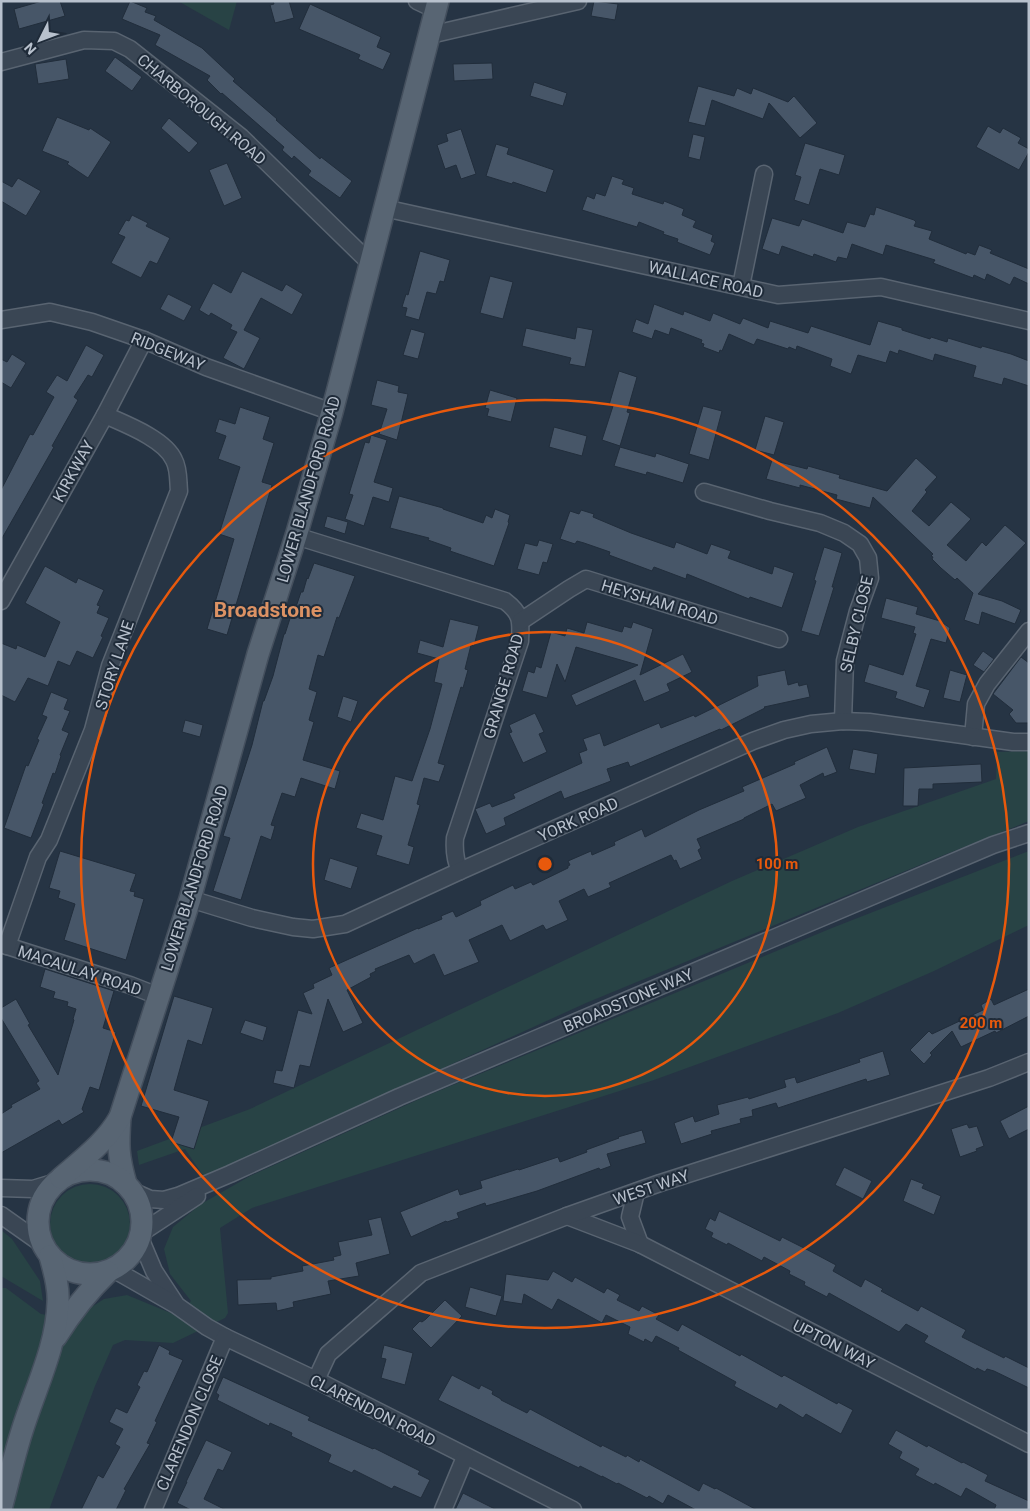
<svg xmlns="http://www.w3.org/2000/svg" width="1030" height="1511" font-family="Roboto,sans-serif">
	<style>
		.green { fill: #284345 }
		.building { fill: #475668; stroke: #212d3b }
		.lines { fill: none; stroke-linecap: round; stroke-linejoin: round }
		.minor-casing { stroke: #596471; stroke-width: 19 }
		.major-casing { stroke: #444f5d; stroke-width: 24 }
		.minor { stroke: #3a4654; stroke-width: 16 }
		.major { stroke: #586573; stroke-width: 21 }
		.ring { fill: none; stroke: #e8590c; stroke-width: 2.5 }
		.labels { text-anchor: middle; stroke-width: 4; stroke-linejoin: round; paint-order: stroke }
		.street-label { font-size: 16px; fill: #b8c1cd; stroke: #1f2b39 }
		.district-label { font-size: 21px; font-weight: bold; fill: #dc9264; stroke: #1f2b39 }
		.centre { fill: #e8590c; stroke: #1f2b39; stroke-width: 2.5 }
		.ring-label { font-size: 15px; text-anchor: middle; font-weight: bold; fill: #e8590c; stroke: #1f2b39; stroke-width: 4; stroke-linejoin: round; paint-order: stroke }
	</style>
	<rect width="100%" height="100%" fill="#263444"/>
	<!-- green -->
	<g class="green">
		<path d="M178,1H237L229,30Z"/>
		<path d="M1029,751V821L944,855L586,1003L204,1177L185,1149L139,1165L137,1151L250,1109L732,881L858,827L996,779L997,752Z"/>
		<path d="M1029,851V925L934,971L838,1013L654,1080L252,1208L220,1228L228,1313L225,1318L173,1343L125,1340L113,1345L95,1386L49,1510H1V1288H6L41,1314L73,1319L104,1299L127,1295L178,1316L191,1301L170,1274L164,1249L173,1227L201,1204L250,1176L424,1097L832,928Z"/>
		<circle cx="90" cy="1224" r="40"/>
		<path d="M1,1230L12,1239L40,1281L43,1301L1,1276Z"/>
	</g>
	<!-- building -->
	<g class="building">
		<path d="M42,1H60L65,16L19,29L14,9Z"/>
		<path d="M130,1L147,8L145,12L156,16L154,20L202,48L235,79L233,81L277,119L276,120L320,159L321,157L352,181L340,198L308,175L311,171L294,156L292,159L282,150L284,147L222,93L221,94L207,80L210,76L155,45L160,35L122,19Z"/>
		<path d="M273,1H289L294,18L275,23L270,5L274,4Z"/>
		<path d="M594,1L618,4L615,20L591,16Z"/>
		<path d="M310,4L381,37L377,47L391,53L383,70L358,59L360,55L299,29Z"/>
		<path d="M115,57L142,77L132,91L105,71Z"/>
		<path d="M66,59L69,79L38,84L35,64Z"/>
		<path d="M492,63L493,79L454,81L453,64Z"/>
		<path d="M534,82L567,93L563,106L530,96Z"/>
		<path d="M698,86L734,96L737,88L751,94L753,88L788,102L794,96L817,123L800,138L769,103L763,119L712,100L705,126L688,122Z"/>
		<path d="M57,117L89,130L90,128L111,142L88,178L67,164L69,162L42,151Z"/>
		<path d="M169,118L198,143L189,153L161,128Z"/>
		<path d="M988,126L1000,133L1003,128L1021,138L1018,143L1029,149V152L1019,170L976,147Z"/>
		<path d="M461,129L476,174L461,179L456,165L445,169L437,145L448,141L446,134Z"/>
		<path d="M693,134L705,137L700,160L688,157Z"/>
		<path d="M805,143L845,155L839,175L820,169L809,205L794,200L801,177L795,175Z"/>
		<path d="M496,144L509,148L507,154L554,170L546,193L513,182L512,184L486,176Z"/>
		<path d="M227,163L242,198L224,206L209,170Z"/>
		<path d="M612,176L624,180L622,184L634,188L632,194L663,204L664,201L684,209L682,215L696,221L693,227L713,235L711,241L715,243L710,255L677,242L678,239L663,234L664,232L639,222L637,227L582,210L587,196L594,199L596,193L605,196Z"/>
		<path d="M18,178L41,191L26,216L1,201V181L12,187Z"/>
		<path d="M876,207L914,220L916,222L914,226L932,231L929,239L966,254L967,252L975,255L979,245L992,250L990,253L1029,269V284L1014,277L1010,285L987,274L985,280L974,275L973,278L933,263L935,260L886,245L883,255L852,244L847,259L838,257L836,262L814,254L813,257L782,246L779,255L762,249L772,218L799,226L802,219L843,233L847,222L865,227L870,214L874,215Z"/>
		<path d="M132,215L148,223L146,226L170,238L157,264L150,261L141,278L111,263L125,237L118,234L126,220L129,221Z"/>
		<path d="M420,251L450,260L444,282L440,281L436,294L427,292L419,320L405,316L407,308L402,307L406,294L408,295Z"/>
		<path d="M242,271L282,291L286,284L303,294L292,315L261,298L244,330L260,338L244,369L223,358L237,332L230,329L232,325L211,313L209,316L199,310L213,283L231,293Z"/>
		<path d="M490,276L513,282L503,319L480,313Z"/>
		<path d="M168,294L192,306L184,321L160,309Z"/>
		<path d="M654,304L683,315L684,311L710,321L713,313L740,324L743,318L768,328L770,321L808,333L811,326L870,345L878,321L902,328V330L930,339L931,337L947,342L948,338L981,348L982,346L1011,354L1029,361V386L1004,378L1002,385L973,377L976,366L935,354L933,361L899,350L898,354L890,351L886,363L858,355L851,374L830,366L832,359L797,346L796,350L789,347L788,349L757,339L754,345L729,334L722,351L720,350L719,353L703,347L704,344L701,343L702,340L671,328L669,335L655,330L652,339L632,332L636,319L648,324Z"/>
		<path d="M577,327L593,330L585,367L569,364L571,358L522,346L526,328L575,339Z"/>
		<path d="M411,329L425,333L418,359L403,355Z"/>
		<path d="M86,345L104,355L92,377L88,375L74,397L78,400L52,446L54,447L1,540V490L30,434L33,435L54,397L46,392L57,375L67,381Z"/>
		<path d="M12,354L26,363L11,388L1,382V359L7,362Z"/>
		<path d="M619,371L637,377L627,412L630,413L620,446L602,440L613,406L609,405Z"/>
		<path d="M377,380L399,386L398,392L408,394L397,440L379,434L387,409L371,405Z"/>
		<path d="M490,390L517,398L511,422L487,416L489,409L485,408Z"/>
		<path d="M703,406L722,411L709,460L689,454Z"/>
		<path d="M240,407L270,417L263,439L274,443L262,482L272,485L227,635L207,629L234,539L219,534L240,467L218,459L226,436L215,432L219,419L235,424Z"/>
		<path d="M765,416L784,422L774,455L755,450Z"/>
		<path d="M554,427L587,436L582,456L549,447Z"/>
		<path d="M371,435L387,440L374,482L393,488L389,502L373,497L364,526L345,519L353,495L349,494L365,442L369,443Z"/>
		<path d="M620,447L655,457L656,453L689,464L683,483L647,472L646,475L614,466Z"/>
		<path d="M916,458L937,477L925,490L927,492L912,511L929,526L951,502L971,519L947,545L966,561L982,542L986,546L1005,525L1026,543L978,594L1002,601L1021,610L1015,624L982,612L979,625L964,620L973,593L957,578L955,580L941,568L932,559L933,557L931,556L933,554L873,497L870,508L836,499L837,495L800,485V488L766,479L772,460L807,469L808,466L840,475L839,478L887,491Z"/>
		<path d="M399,496L443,508V509L483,523L486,515L492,518L495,509L510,515L508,522L509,523L494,566L450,551L451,548L428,540L429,538L390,528Z"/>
		<path d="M581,510L594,514L593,517L631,533L674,548L676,542L707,554L711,544L731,551L728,558L772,574L774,566L794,573L782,608L750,597L749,599L687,574L686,579L654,567L652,571L609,555L610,552L584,543L577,541L575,544L560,539L570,511L579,514Z"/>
		<path d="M327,516L348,522L345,534L324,527Z"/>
		<path d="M539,540L553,544L547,563L543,562L539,575L517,569L525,543L537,546Z"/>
		<path d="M824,547L842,553L832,587H834L819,636L801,631L816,581L814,580Z"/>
		<path d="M314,563L355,576L339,618L337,617L324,657L318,655L309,689L317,692L309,720L314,722L303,760L340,771L335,789L301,778L295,797L282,793L271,825L275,826L271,840L261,836L241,900L213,891L230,838L223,836L252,745L263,701H264L273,676L284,634H285L294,606L296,607L301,592H303L307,578L308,579Z"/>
		<path d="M45,566L76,583L78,578L104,590L97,605L100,606L97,613L109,618L101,636L103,637L93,658L77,651L70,666L58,661L48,686L28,678L15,702L1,695V643L16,649L17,645L45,657L60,622L25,603Z"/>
		<path d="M886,598L918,607L916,614L940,621L950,628L946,643L931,639L916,686L930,690L924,708L895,698L897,692L864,682L869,664L903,675L916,634L913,633L915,627L881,618Z"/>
		<path d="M450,619L479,626L474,646L471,645L465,669L468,670L463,688L461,687L438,763L445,765L439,782L424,778L417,804L420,805L408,845L414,847L409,865L376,855L382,836L356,828L361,813L383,820L395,776L412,781L430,729L442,684L434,682L439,659L417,653L420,640L443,647Z"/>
		<path d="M587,622L622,632L624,626L631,628L633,622L653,629L640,675L683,654L692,672L667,684L670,691L644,702L635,680L576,706L571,695L638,665L576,647L565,682L557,664L547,698L522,691L528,671L534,673L536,666L541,668L551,632L565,636L567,628L584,633Z"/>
		<path d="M983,651L994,659L984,672L973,665Z"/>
		<path d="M1021,657L1029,663V723H1016L1009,714L1013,710L993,694Z"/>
		<path d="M785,670L788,685L798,682L799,686L807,684L810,697L764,707L765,708L721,730L720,729L630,767L628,762L607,769L611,781L564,799L561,791L504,818L506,825L486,834L475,809L490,803L492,807L515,798L513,794L582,763L579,753L587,750L583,739L600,733L604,746L659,723L661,728L694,715L695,717L758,686L757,676Z"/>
		<path d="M950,670L967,675L960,702L943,698Z"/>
		<path d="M51,692L68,699L64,709L70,711L62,730L69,733L60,755L61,756L55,774L53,773L42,803L44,804L31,838L4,828L26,765L28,766L39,740L37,739L47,717L42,715Z"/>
		<path d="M343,696L358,701L351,722L337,717Z"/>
		<path d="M535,713L544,732L539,734L547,752L523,763L509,733L512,732L509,725Z"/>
		<path d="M185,720L203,725L200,737L182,732Z"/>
		<path d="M827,747L837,772L824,777L823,773L800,785L806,798L776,811L772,804L744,818V819L697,839L701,848L698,850L702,859L680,869L676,860L674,861L671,855L609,883L611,887L588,897L584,889L559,901L568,920L546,930L543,925L510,941L502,925L469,940L479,962L444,976L434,954L414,964L409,955L375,969L376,971L370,974L371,977L347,990L363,1023L343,1032L328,999L310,1067L300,1065L294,1088L273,1083L276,1070L282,1071L298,1010L312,1014L303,993L314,988L313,984L332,975L329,968L418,928V929L442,919L441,916L453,911L456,917L481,905L480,901L513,885L515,889L531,882L533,885L568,868V866L570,865L568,861L591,851L592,855L615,845L614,842L642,829L645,837L699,810L744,791L742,787L795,764L794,762Z"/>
		<path d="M853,749L878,754L875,774L849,769Z"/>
		<path d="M981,764L982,782L933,784V789H919L918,806H903L904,768Z"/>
		<path d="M60,851L136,874L130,891L135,892L134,896L144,899L126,960L64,940L75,904L58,898L60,891L49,888Z"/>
		<path d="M330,858L358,867L351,889L324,880Z"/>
		<path d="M45,969L114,991L103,1028L116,1032L99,1090L90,1087L82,1109L84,1112L62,1125L59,1120L1,1153V1114L12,1107L11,1105L40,1089L36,1083L39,1081L1,1018V1008L16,999L30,1024L28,1025L58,1075L74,1020L73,1019L76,1009L67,1006L68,1002L53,998L55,992L40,987Z"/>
		<path d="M1029,989V1016L996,1033L995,1031L961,1047L952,1031L930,1053L932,1055L924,1064L910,1050L929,1031L932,1034L983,1010L981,1005L991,999L994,1005Z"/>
		<path d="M174,996L213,1008L202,1045L188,1040L174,1090L209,1101L194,1149L171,1142L179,1117L141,1106Z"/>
		<path d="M245,1020L267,1027L263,1041L240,1033Z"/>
		<path d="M883,1051L890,1075L867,1082L866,1079L778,1108L776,1103L752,1110L753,1116L740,1119L741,1123L711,1131L712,1134L681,1144L674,1123L693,1116L695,1122L719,1114L717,1105L748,1097L749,1099L786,1087L784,1080L795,1077L797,1083L860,1062L859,1059Z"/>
		<path d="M1029,1106V1129L1009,1139L1000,1121Z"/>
		<path d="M967,1124L969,1128L977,1126L984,1146L976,1149L977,1151L960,1157L951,1129Z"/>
		<path d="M642,1130L646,1143L607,1154L611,1166L600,1170L599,1168L537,1191L486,1206L485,1203L457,1213L459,1218L447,1222L446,1221L411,1237L400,1212L458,1189L460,1195L482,1188L480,1181L518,1169L519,1170L558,1157L560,1162L587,1152L586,1150L619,1138L618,1137Z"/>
		<path d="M844,1167L872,1181L863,1199L835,1185Z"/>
		<path d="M911,1179L924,1184L922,1188L941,1196L934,1215L903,1201Z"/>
		<path d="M719,1211L780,1241L782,1237L806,1249L836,1265L833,1271L861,1287L865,1279L883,1289L881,1291L918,1311L921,1306L966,1330L962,1337L1004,1358L1005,1356L1029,1368V1388L994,1371L987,1369L985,1372L977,1368L976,1370L924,1342L928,1336L906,1324L899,1332L829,1293L827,1297L804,1285L805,1282L789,1274L790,1271L764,1257L762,1261L728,1243L727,1245L711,1237L713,1233L705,1229L710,1218L715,1221Z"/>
		<path d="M381,1217L390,1254L356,1263L359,1276L328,1281L331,1294L293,1302L294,1307L277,1311L276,1303L238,1305L237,1280L271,1279V1277L303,1271L302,1266L334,1260L333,1257L341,1255L338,1242L372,1235L368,1220Z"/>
		<path d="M553,1271L572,1282L575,1277L604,1293L607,1288L620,1295L617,1300L639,1311L642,1306L659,1315L656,1319L678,1331L682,1324L740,1356L741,1354L782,1377L784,1375L837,1404L838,1402L853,1410L841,1434L806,1414L803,1418L780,1404L777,1409L734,1386L736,1382L678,1350L679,1348L656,1336L652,1343L645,1339L644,1342L628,1334L630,1327L606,1315L602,1323L558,1299L552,1310L524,1294L522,1304L503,1301L506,1274L548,1280Z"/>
		<path d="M470,1287L502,1296L496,1316L465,1307Z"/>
		<path d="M445,1300L462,1316L431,1348L412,1329L420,1321L422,1322L426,1319Z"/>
		<path d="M159,1345L170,1351L169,1354L183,1360L155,1421L157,1422L147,1443L150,1444L124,1489L126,1490L116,1510H81L98,1475L103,1478L120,1447L115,1444L123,1429L109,1422L116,1408L127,1413L140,1387L137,1385L144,1371L147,1372Z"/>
		<path d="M384,1345L413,1353L405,1385L381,1378L386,1359L381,1358Z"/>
		<path d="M452,1375L479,1389L481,1385L493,1391L492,1394L501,1399V1400L527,1413L530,1409L601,1447L602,1445L626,1457L627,1455L639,1462L640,1459L699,1491L703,1483L715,1489L716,1488L757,1510H696L668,1495L663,1504L649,1496L647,1498L618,1483L617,1484L602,1476V1477L580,1466L579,1468L438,1400Z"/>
		<path d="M223,1377L310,1417L308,1420L373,1449L374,1448L420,1471L418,1474L430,1480L421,1498L394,1486L392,1489L354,1470L352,1473L328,1462L331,1455L291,1436L292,1433L270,1423L269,1426L217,1400L219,1395L216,1393Z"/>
		<path d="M896,1430L927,1447L928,1445L962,1463L963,1462L988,1475L985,1481L1029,1501V1510H994L996,1505L966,1488L961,1497L935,1483L934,1485L915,1475L919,1469L899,1458L902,1452L888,1444Z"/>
		<path d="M206,1440L232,1452L223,1471L218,1469L204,1499L226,1510H191L177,1503L187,1482H186Z"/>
		<path d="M463,1493L497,1510H455Z"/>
	</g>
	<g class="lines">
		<defs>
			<g id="minor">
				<path d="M417,1L436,10"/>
				<path d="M430,35L578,1"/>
				<path d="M1,62L84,40L114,41L130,49L241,137L370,263"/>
				<path d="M384,208L778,295L881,287L1029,321"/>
				<path d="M741,286L764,174"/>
				<path d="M1,320L50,312L92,322L144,340L206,367L332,412"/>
				<path d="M704,492L770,511L820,523L844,533L860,544L868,558L870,578L858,611L845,661L843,721"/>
				<path d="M296,536L505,601C522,614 521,621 520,641L455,838C454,850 455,860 460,871"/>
				<path d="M1,601L105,415L144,340"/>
				<path d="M521,621L569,589L586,579L779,639"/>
				<path d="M973,737L976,704L987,684L1029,631"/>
				<path d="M190,899L252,918L293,927L313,929L345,924L460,871L753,741L784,730L811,724L843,721L869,722L1013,742H1029"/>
				<path d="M1,944L130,985L158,996"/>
				<path d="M7,946L38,857L49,840L93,730L110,666L179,491C178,481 179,469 174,460C165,439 125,424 105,415"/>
				<path d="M1,1188L33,1189L56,1182"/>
				<path d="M132,1191L150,1199L164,1200L178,1196L230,1174L399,1097L993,845L1029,833"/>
				<path d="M636,1192L630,1217L640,1244"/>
				<path d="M1,1215L42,1244"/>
				<path d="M567,1216L640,1244L1029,1444"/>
				<path d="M141,1233L197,1196"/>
				<path d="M140,1238L154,1271L175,1303"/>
				<path d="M113,1269L176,1305L207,1327L225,1337L316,1380L573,1510"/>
				<path d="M316,1380L328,1354L421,1273L567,1216L660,1183L989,1078L1029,1062"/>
				<path d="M153,1510L225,1337"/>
				<path d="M443,1510L465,1457"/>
			</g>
			<g id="major">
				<path d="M120,1117C118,1146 118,1156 126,1184"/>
				<circle cx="90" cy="1222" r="52"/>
				<path d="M61,1178C83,1159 106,1142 120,1117L190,899L258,654L296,536L332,412L438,1"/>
				<path d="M56,1337C71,1313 87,1292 108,1272"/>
				<path d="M1,1509C8,1483 14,1456 22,1431C35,1389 57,1346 58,1302C59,1286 54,1271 50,1256"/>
			</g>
		</defs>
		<!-- minor casing -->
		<use href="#minor" class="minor-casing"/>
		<!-- major casing -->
		<use href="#major" class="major-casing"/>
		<!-- minor -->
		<use href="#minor" class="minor"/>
		<!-- major -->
		<use href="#major" class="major"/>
	</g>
	<!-- distance rings -->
	<g class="ring">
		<circle cx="545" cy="864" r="232"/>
		<circle cx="545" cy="864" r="464"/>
	</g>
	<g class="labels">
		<!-- street labels -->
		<g class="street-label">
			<text transform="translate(202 109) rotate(40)" y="6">CHARBOROUGH ROAD</text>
			<text transform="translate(706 279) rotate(13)" y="6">WALLACE ROAD</text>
			<text transform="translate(168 351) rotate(22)" y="6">RIDGEWAY</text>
			<text transform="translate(73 471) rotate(-61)" y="6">KIRKWAY</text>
			<text transform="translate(308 489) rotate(-74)" y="6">LOWER BLANDFORD ROAD</text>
			<text transform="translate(660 602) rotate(17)" y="6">HEYSHAM ROAD</text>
			<text transform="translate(856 624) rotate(-77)" y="6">SELBY CLOSE</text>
			<text transform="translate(114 665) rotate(-72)" y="6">STORY LANE</text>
			<text transform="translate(503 686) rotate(-74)" y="6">GRANGE ROAD</text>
			<text transform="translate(578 819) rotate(-24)" y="6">YORK ROAD</text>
			<text transform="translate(194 878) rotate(-73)" y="6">LOWER BLANDFORD ROAD</text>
			<text transform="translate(80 970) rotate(18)" y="6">MACAULAY ROAD</text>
			<text transform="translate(628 1000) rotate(-23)" y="6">BROADSTONE WAY</text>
			<text transform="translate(651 1187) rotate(-19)" y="6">WEST WAY</text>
			<text transform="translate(834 1344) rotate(27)" y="6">UPTON WAY</text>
			<text transform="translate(373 1410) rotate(27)" y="6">CLARENDON ROAD</text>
			<text transform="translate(189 1423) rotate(-67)" y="6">CLARENDON CLOSE</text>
		</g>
		<!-- district labels -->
		<g class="district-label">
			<text x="268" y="617">Broadstone</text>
		</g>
	</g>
	<circle cx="545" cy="864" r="8" class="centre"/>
	<g class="ring-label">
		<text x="777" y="869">100 m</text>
		<text x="981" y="1028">200 m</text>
	</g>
	<!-- border -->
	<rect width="1030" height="1511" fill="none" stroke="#b8c1cd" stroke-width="5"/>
	<!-- north arrow -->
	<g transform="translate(40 40) rotate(228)" stroke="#1f2b39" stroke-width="4" paint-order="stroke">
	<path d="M0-4L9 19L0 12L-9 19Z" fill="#b8c1cd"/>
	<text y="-8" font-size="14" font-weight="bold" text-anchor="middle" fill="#b8c1cd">N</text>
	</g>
</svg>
